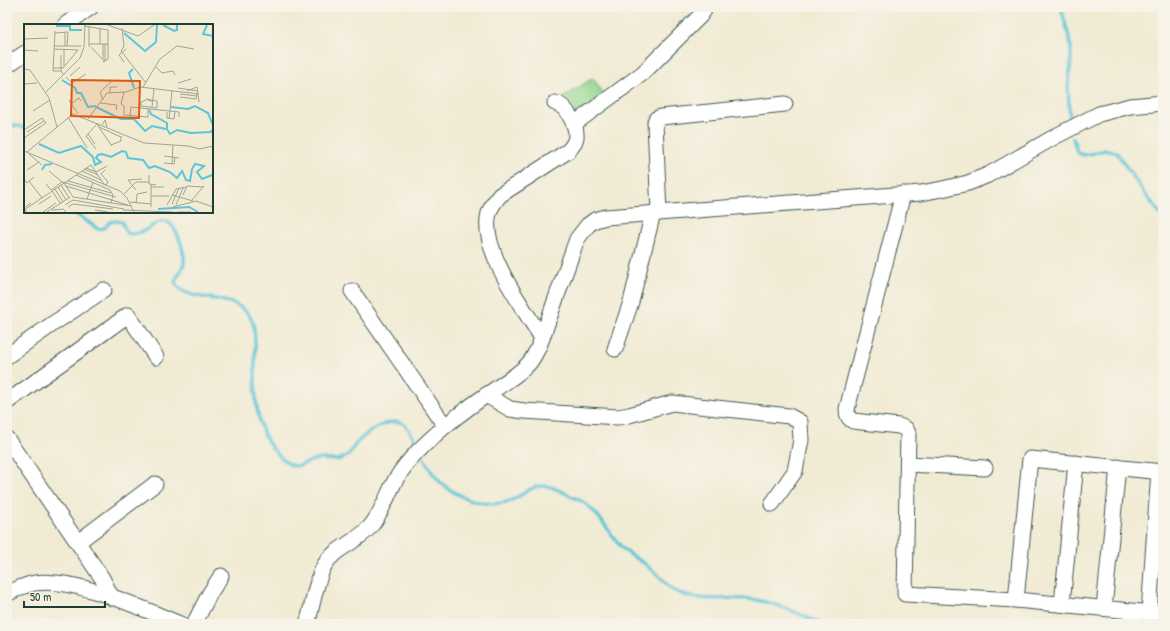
<svg xmlns="http://www.w3.org/2000/svg" width="1170" height="631" font-family="'Patrick Hand',sans-serif">
	<style>
		.pitch { fill: #93d68f; stroke: #598a62 }
		.lines { fill: none; stroke-linecap: round; stroke-linejoin: round }
		.stream { stroke: #5cc5d8; stroke-width: 3.5 }
		.minor-casing { stroke: #3e574c; stroke-width: 17 }
		.minor { stroke: #fff; stroke-width: 15 }
		.inset-river { fill: none; stroke: #5cc5d8; stroke-width: 2 }
		.inset-road { fill: none; stroke: #9da594; stroke-width: 1 }
		.view { fill: #de580e; fill-opacity: 0.15; stroke: #de580e; stroke-width: 2 }
		.inset-edge { fill: none; stroke: #1f3d34; stroke-width: 2 }
	</style>
	<rect width="100%" height="100%" fill="#f7f3e8"/>
	<filter id="ink" filterUnits="userSpaceOnUse"><feTurbulence type="fractalNoise" baseFrequency=".025" numOctaves="2"/><feDisplacementMap in="SourceGraphic" scale="8" xChannelSelector="R" yChannelSelector="G"/><feConvolveMatrix kernelMatrix="1 2 1 2 8 2 1 2 1" color-interpolation-filters="sRGB"/></filter>
	<filter id="wash" filterUnits="userSpaceOnUse"><feTurbulence type="fractalNoise" baseFrequency=".012" numOctaves="4" result="noise"/><feDisplacementMap in="SourceGraphic" scale="16" xChannelSelector="R" yChannelSelector="G"/><feGaussianBlur stdDeviation="0.9" result="paint"/><feColorMatrix in="noise" values="0 0 0 0 0 0 0 0 0 0 0 0 0 0 0 0 0 1.4 0 .05"/><feComposite in="paint" operator="in"/></filter>
	<g filter="url(#wash)">
		<rect width="100%" height="100%" fill="#f1ebd4"/>
		<!-- pitch -->
		<path class="pitch" d="M593,78L606,97L574,117L562,98Z"/>
		<g class="lines">
			<!-- stream -->
			<g class="stream">
				<path d="M1061,7L1071,45V63L1068,86L1070,122"/>
				<path d="M7,125L18,126L25,128"/>
				<path d="M1073,138L1077,152L1083,155C1095,155 1106,145 1117,153L1144,193L1156,208L1163,219"/>
				<path d="M73,212L98,229L105,228C109,221 113,220 122,222L127,233C138,237 151,226 161,221C175,217 186,253 184,264C182,270 177,276 175,282C185,307 241,288 253,323C256,335 255,350 255,362C255,391 254,426 273,449C278,455 284,462 291,465C301,468 306,462 314,460C324,457 332,462 341,459C351,455 350,452 355,445C364,434 388,417 402,423C409,426 413,437 416,443"/>
				<path d="M424,459C430,469 436,480 446,487C464,500 491,509 512,500C527,493 532,483 550,487C556,488 562,492 567,494C572,497 579,499 583,502C600,514 609,533 622,548C628,554 635,557 642,562C648,566 653,571 658,575C664,580 667,586 673,590C699,605 728,595 756,600C779,604 800,614 821,624"/>
			</g>
		</g>
	</g>
	<g filter="url(#ink)">
		<g class="lines">
			<defs>
				<g id="minor">
					<path d="M65,25L91,7"/>
					<path d="M7,62L9,64L25,53"/>
					<path d="M574,124L643,73L700,16L706,7"/>
					<path d="M903,194L847,409C847,415 848,418 853,421L899,426L906,429L908,433L905,594L1016,600L1163,614"/>
					<path d="M659,213L655,122L656,119L661,117L785,104"/>
					<path d="M352,291L445,426"/>
					<path d="M542,338C524,309 479,249 489,213C491,206 495,201 500,195L568,151C572,147 575,143 576,137C577,125 566,105 555,103"/>
					<path d="M615,349L631,302L653,213"/>
					<path d="M7,356L54,323L104,290"/>
					<path d="M486,395L510,409L524,411L618,417L629,415L672,403L789,416L800,422L801,440L795,471L772,504"/>
					<path d="M7,402L128,315L156,357"/>
					<path d="M7,439L102,578L112,598"/>
					<path d="M908,464L985,468"/>
					<path d="M78,542L155,484"/>
					<path d="M7,594C16,589 25,585 35,583C75,577 143,609 180,624"/>
					<path d="M1016,600L1030,459L1163,472"/>
					<path d="M1062,604L1076,463"/>
					<path d="M1104,608L1118,467"/>
					<path d="M1149,613L1159,471"/>
					<path d="M194,624L210,593L221,576"/>
					<path d="M307,624C313,605 315,583 324,566C334,548 357,542 370,527C382,513 387,495 396,479C408,459 427,442 445,426C461,413 477,401 494,390C506,381 520,374 530,362C535,355 539,347 542,338L577,239L588,225L595,220L606,217L921,193L942,189L968,183L988,175L1056,136L1099,114L1130,106L1163,103"/>
				</g>
			</defs>
			<!-- minor casing -->
			<use href="#minor" class="minor-casing"/>
			<!-- minor -->
			<use href="#minor" class="minor"/>
		</g>
	</g>
	<!-- overview -->
	<g transform="translate(24 24)">
		<rect width="189" height="189" fill="#f1ebd4"/>
		<path class="inset-river" d="M139,1L150,7L153,6V1M183,1L179,10L189,12M32,2H46V6H58M100,9L121,27L132,18L133,1M109,45L105,49L110,64M38,56L51,64L53,69H57L64,83L72,82M72,83L97,95H110L121,107L128,102L142,105M147,83L164,85L171,82L184,89L189,101M125,86L127,90L143,99V105L146,110L153,106L167,109L187,108L189,105M15,120L35,129L57,122L69,133L71,141L77,138L72,134L74,131L78,130L87,133L98,127L102,128L104,134L119,136L125,144L131,142L146,148L153,154L158,147L162,156L166,157L168,145L171,140L180,142L173,148L178,155L188,151M18,146L21,141L28,140M134,185L165,183L174,188"/>
		<path class="inset-road" d="M84,1L114,12L130,1M60,2L84,6V35L79,38M65,2V23M98,4L100,22L97,27L122,59M31,7L29,47H37M31,9L44,8L43,22M0,15L24,14M65,20H84M76,20V4M81,20V37M30,22H57M41,22V9M67,23L81,38M40,25V42M0,26L14,27M37,31V47L40,51M79,35V20M100,38L95,31L102,25M132,43L138,49L149,47L151,51M29,44H39L54,26L30,25M0,45L6,46L25,74L33,103M0,45V21M46,52L56,43M42,53L48,59L62,50M154,59L167,55M0,60L13,59M119,63L136,35L153,22L170,25M154,64L174,67M163,67L173,63L175,78M100,68L97,80L100,82V91L124,93V85M21,69L56,34L60,23L61,1M86,69V63H93M156,70L173,72M156,73L172,75L173,69M45,76L54,90M79,76L76,68L89,56M122,76L117,78V82L133,84V77L122,75L129,78M76,79L93,81L92,86M47,80L55,74L57,77M128,83L130,65M9,87L26,76M143,88V94L150,95L151,88M106,92L107,83L155,88V93M44,93L63,124M64,95L83,69L102,68L116,63L175,70M145,95L148,67M76,100L74,102L88,122M78,101L81,96L83,103M75,103L97,113M0,106L18,94L22,99L0,114M3,108L20,97M64,110L71,120M87,121L97,117V112M72,125L62,112L74,99M0,127L96,167L103,174L110,188M3,128L49,90L120,119L164,122L176,125L189,122M5,130L18,141M140,132L155,134M140,139L150,140L151,133M148,140L149,121M62,144L72,148L83,142M60,145L74,151M3,146L15,138M81,146L77,150L84,158L82,161M25,147L38,158L92,173M58,147L77,156M52,151L86,166L89,171L87,179M125,151V160L132,161M0,155L3,159L10,153M5,157L18,174M44,157L87,169M40,159L49,173L107,182M22,160L27,166L38,158M37,161L45,174M127,161V183M42,162L104,181M34,163L42,176M127,163H140M31,165L39,178M112,166L104,156L118,155M28,167L37,180M100,170L112,158H125M148,171L169,177M159,171L163,162L180,163M127,172H145M63,175L69,158M168,176L180,162M106,178L127,180M112,179L113,170L123,168M15,180L27,172M148,180L155,164M41,181L49,176L100,185M143,181L152,165L163,163M152,181L159,164M44,183L49,180L89,185M149,183L172,177L189,183M0,186L67,141L80,160M28,186L39,185L42,188M71,186L84,188M99,186L149,188M3,188L0,184L7,179M19,188L32,179M23,188L46,173M153,188H167"/>
		<path class="view" d="M48,56L116,57L115,94L47,92Z"/>
		<rect width="189" height="189" class="inset-edge"/>
	</g>
	<!-- margin -->
	<rect width="1170" height="631" fill="none" stroke="#f7f3e8" stroke-width="24"/>
	<!-- scale -->
	<path d="M24 601v6h81v-6" fill="none" stroke="#1f3d34" stroke-width="2"/>
	<text x="30" y="601" font-size="12" fill="#1f3d34" stroke="#f7f3e8" stroke-width="3" paint-order="stroke">50 m</text>
</svg>
